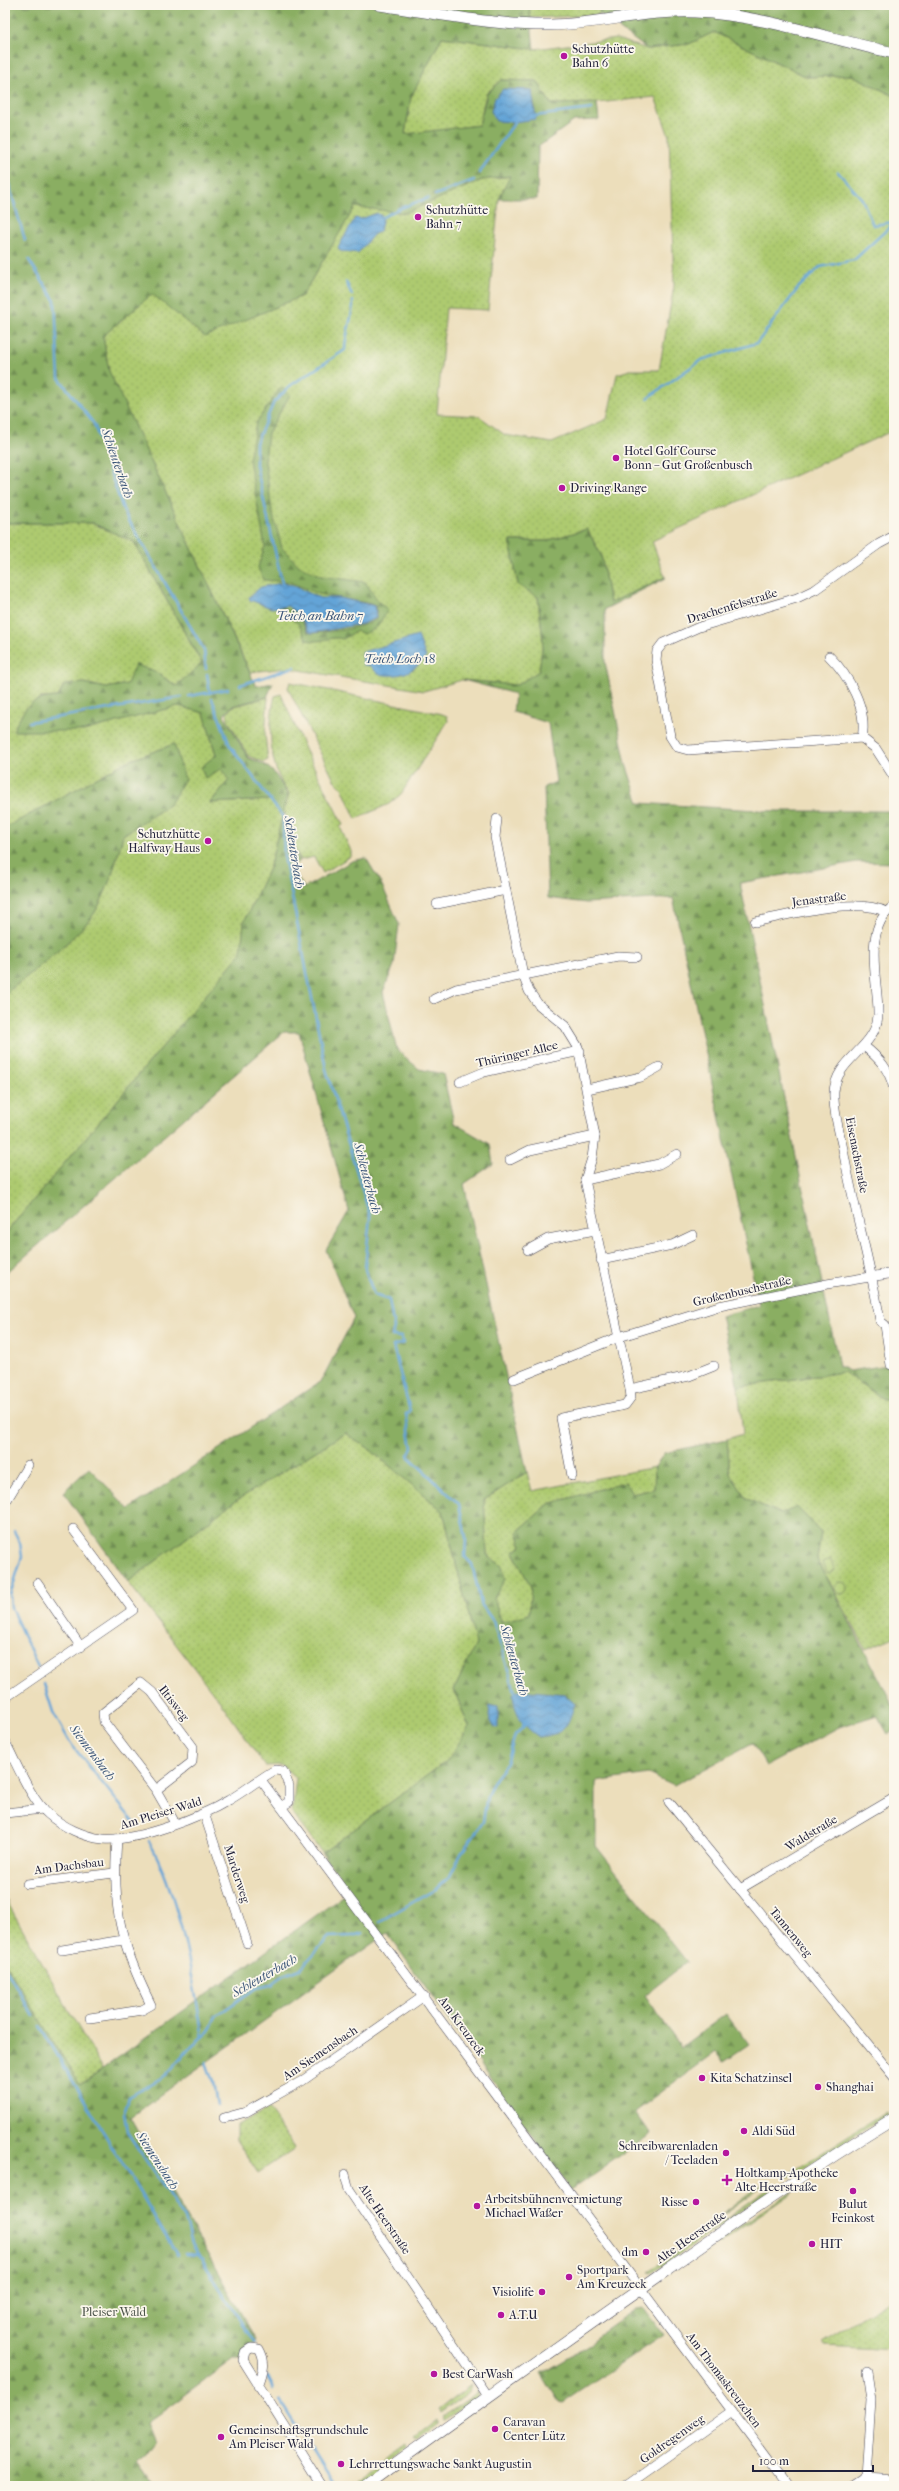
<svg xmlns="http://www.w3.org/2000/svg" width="899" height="2491" font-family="'IM FELL French Canon',serif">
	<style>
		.grass { fill: url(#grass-dots); stroke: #687656 }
		.forest { fill: url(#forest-firs); stroke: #56684e; fill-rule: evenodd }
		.garden { fill: #adca70; stroke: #687656 }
		.water { fill: url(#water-waves); stroke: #436389 }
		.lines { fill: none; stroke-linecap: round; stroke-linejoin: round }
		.stream { stroke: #64a4d7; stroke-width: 2.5 }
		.minor-casing { stroke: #403e4e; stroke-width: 10 }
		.tertiary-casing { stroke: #403e4e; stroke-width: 12 }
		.minor { stroke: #fff; stroke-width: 9 }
		.tertiary { stroke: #fff; stroke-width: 11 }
		.poi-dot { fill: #b5179e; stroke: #fbf7ec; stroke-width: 1.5 }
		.labels { text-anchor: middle; stroke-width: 3.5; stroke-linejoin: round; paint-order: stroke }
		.poi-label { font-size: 12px; fill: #22223b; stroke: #fbf7ec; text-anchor: start }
		.street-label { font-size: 12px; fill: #22223b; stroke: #fbf7ec }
		.park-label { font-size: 12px; fill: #4c544b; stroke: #fbf7ec }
		.water-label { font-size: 13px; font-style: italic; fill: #3c5679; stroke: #fbf7ec }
	</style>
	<defs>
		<pattern id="grass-dots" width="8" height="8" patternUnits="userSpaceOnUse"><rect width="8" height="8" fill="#adca70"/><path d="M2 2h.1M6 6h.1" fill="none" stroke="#95ad62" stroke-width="1.8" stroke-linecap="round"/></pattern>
		<pattern id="forest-firs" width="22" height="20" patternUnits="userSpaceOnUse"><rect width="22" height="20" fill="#8aae62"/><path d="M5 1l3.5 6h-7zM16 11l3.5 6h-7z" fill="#708d52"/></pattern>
		<pattern id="water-waves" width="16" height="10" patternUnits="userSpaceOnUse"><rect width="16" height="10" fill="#64a4d7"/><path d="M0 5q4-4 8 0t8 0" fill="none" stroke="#5285b0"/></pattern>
	</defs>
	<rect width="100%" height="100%" fill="#fbf7ec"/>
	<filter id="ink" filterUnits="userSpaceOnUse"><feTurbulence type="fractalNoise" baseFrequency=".025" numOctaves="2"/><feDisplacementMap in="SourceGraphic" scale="8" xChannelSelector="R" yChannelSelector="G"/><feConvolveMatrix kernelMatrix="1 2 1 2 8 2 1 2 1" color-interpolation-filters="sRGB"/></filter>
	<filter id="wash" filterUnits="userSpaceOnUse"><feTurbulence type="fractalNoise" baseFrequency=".012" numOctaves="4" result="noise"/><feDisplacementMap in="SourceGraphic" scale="16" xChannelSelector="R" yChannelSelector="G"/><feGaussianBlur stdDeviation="0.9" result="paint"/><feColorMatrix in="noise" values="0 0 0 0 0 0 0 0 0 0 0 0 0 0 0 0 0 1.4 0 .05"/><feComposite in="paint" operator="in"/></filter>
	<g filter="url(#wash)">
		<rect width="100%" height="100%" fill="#ecdebb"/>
		<!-- grass -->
		<g class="grass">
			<path d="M529,5H598L600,15L530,18Z"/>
			<path d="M714,32L807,77L852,75L894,96V430L652,541L665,577L610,603L601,555L587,529L546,541H510L518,585L538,597L543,641L539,671L517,685L462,680L424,691L287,668L250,672L109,372L103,336L152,294L302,296L355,206L405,213L482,180L511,176L499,199L488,310L446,308L437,414L479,416L505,435L552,443L607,419L617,374L630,370H659L674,286L669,136L655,97L597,103L551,104L537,81L501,80L486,94L479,125L405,135L411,97L442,37L534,49L616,39L647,49L689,44Z"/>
			<path d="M5,523H92L134,542L202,664L176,686L157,673L127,684L106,688L84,683L58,697L40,698L83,731L178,705L204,713L216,756L202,767L221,768L229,780L210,803L270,800L282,817L270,866L244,922L242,952L5,1234V994C30,973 84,934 98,907C110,884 117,859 123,835L170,804L174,744L126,762L5,828Z"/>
			<path d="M290,682L442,714L447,716L448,721L401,794L389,804L356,819L342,788L334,780L288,688Z"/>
			<path d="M281,694L306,751L343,825L340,827L351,851V856L323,873L314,857L301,860L292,844L284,810L289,794C269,769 267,726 275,696Z"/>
			<path d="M268,697L265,735L268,760L263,762L248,756L228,720L227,713L232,707Z"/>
			<path d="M844,1372L883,1399L894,1400V1637L866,1649L817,1559L821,1531L747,1499L730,1474L727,1439L743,1434L738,1387Z"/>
			<path d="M345,1433L367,1447L443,1511L476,1644L454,1690L469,1727L448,1760L322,1853L292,1813L296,1778L281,1765L265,1766L224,1707L128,1582L234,1502Z"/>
			<path d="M655,1467L654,1489L632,1494L624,1482L549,1504L517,1532L522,1546L513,1552L531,1587L529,1615L502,1622L493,1598L501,1566L487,1555L484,1500L527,1472L532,1491Z"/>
			<path d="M5,1898L102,2069L80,2085L5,1963Z"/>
			<path d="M268,2109L295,2148L258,2173L236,2140V2125Z"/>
			<path d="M886,2112L887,2115L789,2178L787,2176L800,2167Z"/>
			<path d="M767,2181L769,2182L692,2236L765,2182Z"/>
			<path d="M771,2187L772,2189L653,2273L649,2272Z"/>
			<path d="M792,2191L791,2194L719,2244L718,2242Z"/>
			<path d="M894,2298V2350L824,2346L822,2342Z"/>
			<path d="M471,2385L469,2392L440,2413L438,2410Z"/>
			<path d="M479,2391L478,2396L471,2404L468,2403L445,2420L443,2417Z"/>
			<path d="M438,2420L440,2423L419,2439L416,2437Z"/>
			<path d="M409,2442L410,2446L355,2486H348Z"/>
		</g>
		<!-- forest -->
		<g class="forest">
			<path d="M5,5H529L534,49L442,37L411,97L405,134L479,125L487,94L501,80L537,81L551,104L597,103L599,120L574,121L538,147L537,199H499L510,176L482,180L405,213L355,207L302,296L205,337L152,294L103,336L109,371L256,686L273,683L267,697L232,706L224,715L248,758C275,767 274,773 288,795C277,820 288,838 300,861L292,867L304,888L352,861L366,858L381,883L399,924L394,965L383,992L397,1050L419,1069L443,1074L454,1123L490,1144L493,1164L464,1184L527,1472L484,1500L487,1555L502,1566L505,1579L494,1598L501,1622L529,1614L531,1587L513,1552L522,1546L517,1532L549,1504L625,1482L632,1494L654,1489L655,1467L664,1453L727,1439L730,1474L747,1499L781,1514L797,1507L821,1532L817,1559L894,1707V1729L888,1734L877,1715L839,1727L766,1766L752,1743L674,1786L648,1774L596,1782V1846L687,1962L645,1995L681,2047L726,2014L749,2045L724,2062L716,2051L635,2112L651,2134L571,2190L387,1933L130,2117L256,2340L242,2359H234L147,2423L155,2444L151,2452L138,2461L155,2486H5V1963L80,2085L350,1891L322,1853L448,1760L469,1727L454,1690L476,1644L443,1511L367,1447L345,1433L234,1502L128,1582L63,1492L89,1468L129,1509L321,1381L354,1318L326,1250L349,1211L299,1032H284L5,1274V1234L241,953L244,922L270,866L282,817L270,800L210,803L229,780L221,769L205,778L201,767L216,755L204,713L178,706L83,731H13C24,707 30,698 58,697L64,685L84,683L106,688L127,684L135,664L157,673L176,686L202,663L134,542L92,523H5ZM546,1693L564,1694L557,1734Z"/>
			<path d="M598,5H894V96L852,75L807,77L714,32L689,44L647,49L601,15Z"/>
			<path d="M281,387L290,395L268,433L265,461L272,511L282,548L298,565L321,576L365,582L379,602L388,610L376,628L364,634L357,631L343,639C331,635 320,644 307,640L298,623L282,613V607L300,616L307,632L311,633C333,631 357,630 377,619L376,605L319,594L289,582L263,580L258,567L265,546L249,460L256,423Z"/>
			<path d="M587,529L601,555L610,603L665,577L666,578L605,609V662L626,764L639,803L774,811H894V863L857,862L740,883L839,1366L849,1371L894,1364V1400L883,1399L844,1372L738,1387L721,1316L759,1305L673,898L586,903L548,898L544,787L556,782L548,723L513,712L515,694L463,680L517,685L539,671L543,641L538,597L518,585L510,541H546Z"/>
			<path d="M174,744L185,779L170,804L123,835C117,859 110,884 98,907C84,934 30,973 5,994V828L126,762Z"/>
			<path d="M644,2308L664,2335L563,2403L559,2402L541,2373L594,2342L598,2335L636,2309Z"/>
		</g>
		<!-- garden -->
		<g class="garden">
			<path d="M830,1559L835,1570L827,1573L823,1562Z"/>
			<circle cx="841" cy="1588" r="6"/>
		</g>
		<!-- water -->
		<g class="water">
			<path d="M503,89L532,90L536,119L514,122L496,121L491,111L495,98Z"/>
			<path d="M377,213L383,217L380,231L373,235L358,253L340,251L338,248L355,218L361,219Z"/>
			<path d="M282,583L292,585L320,598H340L375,606L376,618L362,624L312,633L308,631L300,615L287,606L271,608L250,600L249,597L261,587Z"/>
			<path d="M418,636L426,657C413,673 399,678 378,674L370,666L363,665L362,652Z"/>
			<path d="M519,1690L564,1694L575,1704C566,1728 567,1733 539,1737C522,1725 515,1716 513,1694Z"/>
			<path d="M490,1705L498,1707V1728L494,1727L489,1717Z"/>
		</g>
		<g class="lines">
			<!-- stream -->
			<g class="stream">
				<path d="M534,116L592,109"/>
				<path d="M5,171L25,240"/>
				<path d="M838,172L862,199L873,225L894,222"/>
				<path d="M479,173L515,122"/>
				<path d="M435,195L474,180"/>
				<path d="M383,217L398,209L428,198"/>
				<path d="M29,260L55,301L59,378L94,424L124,512L204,650L206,669"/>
				<path d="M346,282L352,295"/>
				<path d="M648,398L701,360L757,343L799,287L820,267L854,260L894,223"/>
				<path d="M282,583L256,465V443L274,402L291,385L345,350C345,333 353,318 353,301"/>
				<path d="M207,674L210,693"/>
				<path d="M240,685L294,667"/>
				<path d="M189,696L228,689"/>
				<path d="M212,699L230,746L283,817L284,856L326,1069L370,1216L365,1269L374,1295L389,1300L394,1328L392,1336L401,1337L404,1343L393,1346L410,1411L406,1414L412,1448L408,1456L459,1504L466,1538L465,1557L472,1564L481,1604L493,1621L516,1695"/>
				<path d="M29,722L182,697"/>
				<path d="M14,1531L20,1543L22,1557L10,1595L11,1608L38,1667"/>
				<path d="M44,1684L53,1712L71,1744L137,1826"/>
				<path d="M149,1841C180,1897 192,1974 203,2037L190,2048L166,2075L129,2097L124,2112L127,2132L185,2219L192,2244L255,2344"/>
				<path d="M380,1921L436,1889L450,1876L462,1852L483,1822L487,1796L495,1778L507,1763L515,1735L524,1726L523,1723"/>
				<path d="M5,1968L34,2016"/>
				<path d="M40,2026L177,2255"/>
				<path d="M203,2037L209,2032L216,2016L256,1988L272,1985L279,1977L300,1969L329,1937L352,1936L363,1933"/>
				<path d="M206,2062L213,2082L217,2105"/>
				<path d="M185,2254L199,2255"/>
				<path d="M268,2377L274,2390"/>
				<path d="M280,2401L333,2485"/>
			</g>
		</g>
	</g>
	<g filter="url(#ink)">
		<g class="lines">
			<defs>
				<g id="minor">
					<path d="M894,536L879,544L816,589L797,598L699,627L663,643L657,651L656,660L670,736L677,747L688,750L862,738L876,749L894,777"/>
					<path d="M829,656C849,676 868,709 862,738"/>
					<path d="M497,819L495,837L523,975L529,991L538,1004L565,1026L578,1047L595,1136L592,1158L585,1180L630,1389L631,1397L625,1405L561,1418L572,1476"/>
					<path d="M437,904L506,890"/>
					<path d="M755,922C788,915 856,896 886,912"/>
					<path d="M434,999L456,989L618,956L637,957"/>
					<path d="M864,1046C880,1059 889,1069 894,1089"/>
					<path d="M460,1082L484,1072L580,1051"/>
					<path d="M587,1089L641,1077L659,1067"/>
					<path d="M510,1160L530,1150L595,1136"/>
					<path d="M585,1180L659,1164L677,1154"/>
					<path d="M528,1250L548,1239L595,1230"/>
					<path d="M601,1260L672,1245L693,1235"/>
					<path d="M891,1365L885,1325L880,1321C871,1263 853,1207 843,1149C839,1131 833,1110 834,1092C836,1058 876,1049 878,1015C879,983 861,928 894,906"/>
					<path d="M514,1379L619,1337L719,1306L827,1284L894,1273"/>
					<path d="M630,1389L689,1376L714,1366"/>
					<path d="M5,1503L28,1465"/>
					<path d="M37,1583L81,1647"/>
					<path d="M5,1698L133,1610L73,1529"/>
					<path d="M5,1742C16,1762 31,1800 48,1814C63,1827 84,1837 103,1839C135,1842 201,1817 229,1800C245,1791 259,1779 275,1770L283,1771L289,1786V1802L282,1806"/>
					<path d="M261,1780L788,2486"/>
					<path d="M156,1790L192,1762L193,1747L152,1692L141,1683L103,1713L104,1722L156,1790L175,1823"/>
					<path d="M669,1802L894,2077"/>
					<path d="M5,1813L43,1809"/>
					<path d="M204,1813L247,1943"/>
					<path d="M27,1884L114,1873"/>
					<path d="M740,1889L894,1798"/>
					<path d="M62,1950L123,1940"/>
					<path d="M90,2018L142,2010L151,2005C120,1942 112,1909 117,1839"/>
					<path d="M224,2118L246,2112L302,2081L424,1996"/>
					<path d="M345,2174L349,2190L488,2396"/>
					<path d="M258,2386C263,2372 267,2363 259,2349L251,2348L245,2352L243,2360L322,2486"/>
					<path d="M866,2478L871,2399L867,2372"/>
					<path d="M626,2486L732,2411"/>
					<path d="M854,2486L866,2478L894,2480"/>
				</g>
				<g id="tertiary">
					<path d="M379,5C436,13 494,26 551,25C599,24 647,10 695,12C763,15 829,39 894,53"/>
					<path d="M365,2486C461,2415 559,2346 657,2277C735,2222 812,2168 894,2118"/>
				</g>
			</defs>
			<!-- minor casing -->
			<use href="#minor" class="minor-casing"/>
			<!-- tertiary casing -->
			<use href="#tertiary" class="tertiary-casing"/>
			<!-- minor -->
			<use href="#minor" class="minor"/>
			<!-- tertiary -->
			<use href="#tertiary" class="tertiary"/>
		</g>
	</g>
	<!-- markers -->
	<g class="poi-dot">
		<circle cx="564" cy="56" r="4"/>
		<circle cx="418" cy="217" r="4"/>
		<circle cx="616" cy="458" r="4"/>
		<circle cx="562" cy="488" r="4"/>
		<circle cx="208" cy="841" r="4"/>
		<circle cx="702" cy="2078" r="4"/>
		<circle cx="818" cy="2087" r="4"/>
		<circle cx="744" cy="2131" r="4"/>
		<circle cx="726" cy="2153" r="4"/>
		<path d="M725 2174h4v4h4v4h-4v4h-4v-4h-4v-4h4z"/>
		<circle cx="853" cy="2191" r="4"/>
		<circle cx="696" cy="2202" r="4"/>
		<circle cx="477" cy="2206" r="4"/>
		<circle cx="812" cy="2244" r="4"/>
		<circle cx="646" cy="2252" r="4"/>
		<circle cx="569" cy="2277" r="4"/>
		<circle cx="542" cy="2292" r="4"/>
		<circle cx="501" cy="2315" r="4"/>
		<circle cx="434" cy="2374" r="4"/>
		<circle cx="495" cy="2429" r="4"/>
		<circle cx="221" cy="2437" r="4"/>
		<circle cx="341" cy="2464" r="4"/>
	</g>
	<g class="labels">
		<!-- poi labels -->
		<g class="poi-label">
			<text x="572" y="53">Schutzhütte<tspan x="572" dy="14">Bahn 6</tspan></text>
			<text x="426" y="214">Schutzhütte<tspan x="426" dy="14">Bahn 7</tspan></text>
			<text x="624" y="455">Hotel Golf Course<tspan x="624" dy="14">Bonn – Gut Großenbusch</tspan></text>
			<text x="570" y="492">Driving Range</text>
			<text x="200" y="838" text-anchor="end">Schutzhütte<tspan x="200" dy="14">Halfway Haus</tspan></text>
			<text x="710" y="2082">Kita Schatzinsel</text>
			<text x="826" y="2091">Shanghai</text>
			<text x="752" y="2135">Aldi Süd</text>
			<text x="718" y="2150" text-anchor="end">Schreibwarenladen<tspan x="718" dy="14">/ Teeladen</tspan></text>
			<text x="735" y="2177">Holtkamp-Apotheke<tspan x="735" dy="14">Alte Heerstraße</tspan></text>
			<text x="485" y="2203">Arbeitsbühnenvermietung<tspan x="485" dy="14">Michael Waßer</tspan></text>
			<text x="688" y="2206" text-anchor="end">Risse</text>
			<text x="853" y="2208" text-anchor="middle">Bulut<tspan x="853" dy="14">Feinkost</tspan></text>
			<text x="820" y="2248">HIT</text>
			<text x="638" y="2256" text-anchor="end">dm</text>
			<text x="577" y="2274">Sportpark<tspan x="577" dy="14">Am Kreuzeck</tspan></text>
			<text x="534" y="2296" text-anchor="end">Visiolife</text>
			<text x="509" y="2319">A.T.U</text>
			<text x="442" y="2378">Best CarWash</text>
			<text x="503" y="2426">Caravan<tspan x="503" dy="14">Center Lütz</tspan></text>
			<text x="229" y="2434">Gemeinschaftsgrundschule<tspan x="229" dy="14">Am Pleiser Wald</tspan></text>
			<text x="349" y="2468">Lehrrettungswache Sankt Augustin</text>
		</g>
		<!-- street labels -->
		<g class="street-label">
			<text transform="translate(732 606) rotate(-17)" y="4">Drachenfelsstraße</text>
			<text transform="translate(819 899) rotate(-7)" y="4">Jenastraße</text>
			<text transform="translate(517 1054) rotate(-13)" y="4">Thüringer Allee</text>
			<text transform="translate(857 1155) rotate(79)" y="4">Eisenachstraße</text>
			<text transform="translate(742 1291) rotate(-13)" y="4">Großenbuschstraße</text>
			<text transform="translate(174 1703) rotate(52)" y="4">Iltisweg</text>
			<text transform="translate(161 1813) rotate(-17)" y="4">Am Pleiser Wald</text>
			<text transform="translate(811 1833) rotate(-31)" y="4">Waldstraße</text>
			<text transform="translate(69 1866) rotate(-7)" y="4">Am Dachsbau</text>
			<text transform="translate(237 1874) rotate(72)" y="4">Marderweg</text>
			<text transform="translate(791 1932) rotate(51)" y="4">Tannenweg</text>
			<text transform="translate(462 2026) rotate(54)" y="4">Am Kreuzeck</text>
			<text transform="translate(320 2053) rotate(-34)" y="4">Am Siemensbach</text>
			<text transform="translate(385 2219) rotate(56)" y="4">Alte Heerstraße</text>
			<text transform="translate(691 2237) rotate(-35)" y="4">Alte Heerstraße</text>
			<text transform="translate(724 2380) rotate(53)" y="4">Am Thomaskreuzchen</text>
			<text transform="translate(672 2439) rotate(-35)" y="4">Goldregenweg</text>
		</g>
		<!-- park labels -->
		<g class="park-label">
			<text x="114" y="2316">Pleiser Wald</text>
		</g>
		<!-- water labels -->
		<g class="water-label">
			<text transform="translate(118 463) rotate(71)" y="5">Schleuterbach</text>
			<text x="320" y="620">Teich an Bahn 7</text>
			<text x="400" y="663">Teich Loch 18</text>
			<text transform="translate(295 852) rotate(81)" y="5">Schleuterbach</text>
			<text transform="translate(368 1178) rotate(75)" y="5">Schleuterbach</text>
			<text transform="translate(515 1660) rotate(74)" y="5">Schleuterbach</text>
			<text transform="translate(93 1752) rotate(53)" y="5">Siemensbach</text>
			<text transform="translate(264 1975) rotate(-30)" y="5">Schleuterbach</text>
			<text transform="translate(158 2160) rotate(57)" y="5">Siemensbach</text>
		</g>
	</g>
	<!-- margin -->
	<rect width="899" height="2491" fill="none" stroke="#fbf7ec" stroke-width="20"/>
	<!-- scale -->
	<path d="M753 2465v6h120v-6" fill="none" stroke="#22223b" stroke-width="2"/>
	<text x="759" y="2465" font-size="12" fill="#22223b" stroke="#fbf7ec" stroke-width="3" paint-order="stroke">100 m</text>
</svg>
